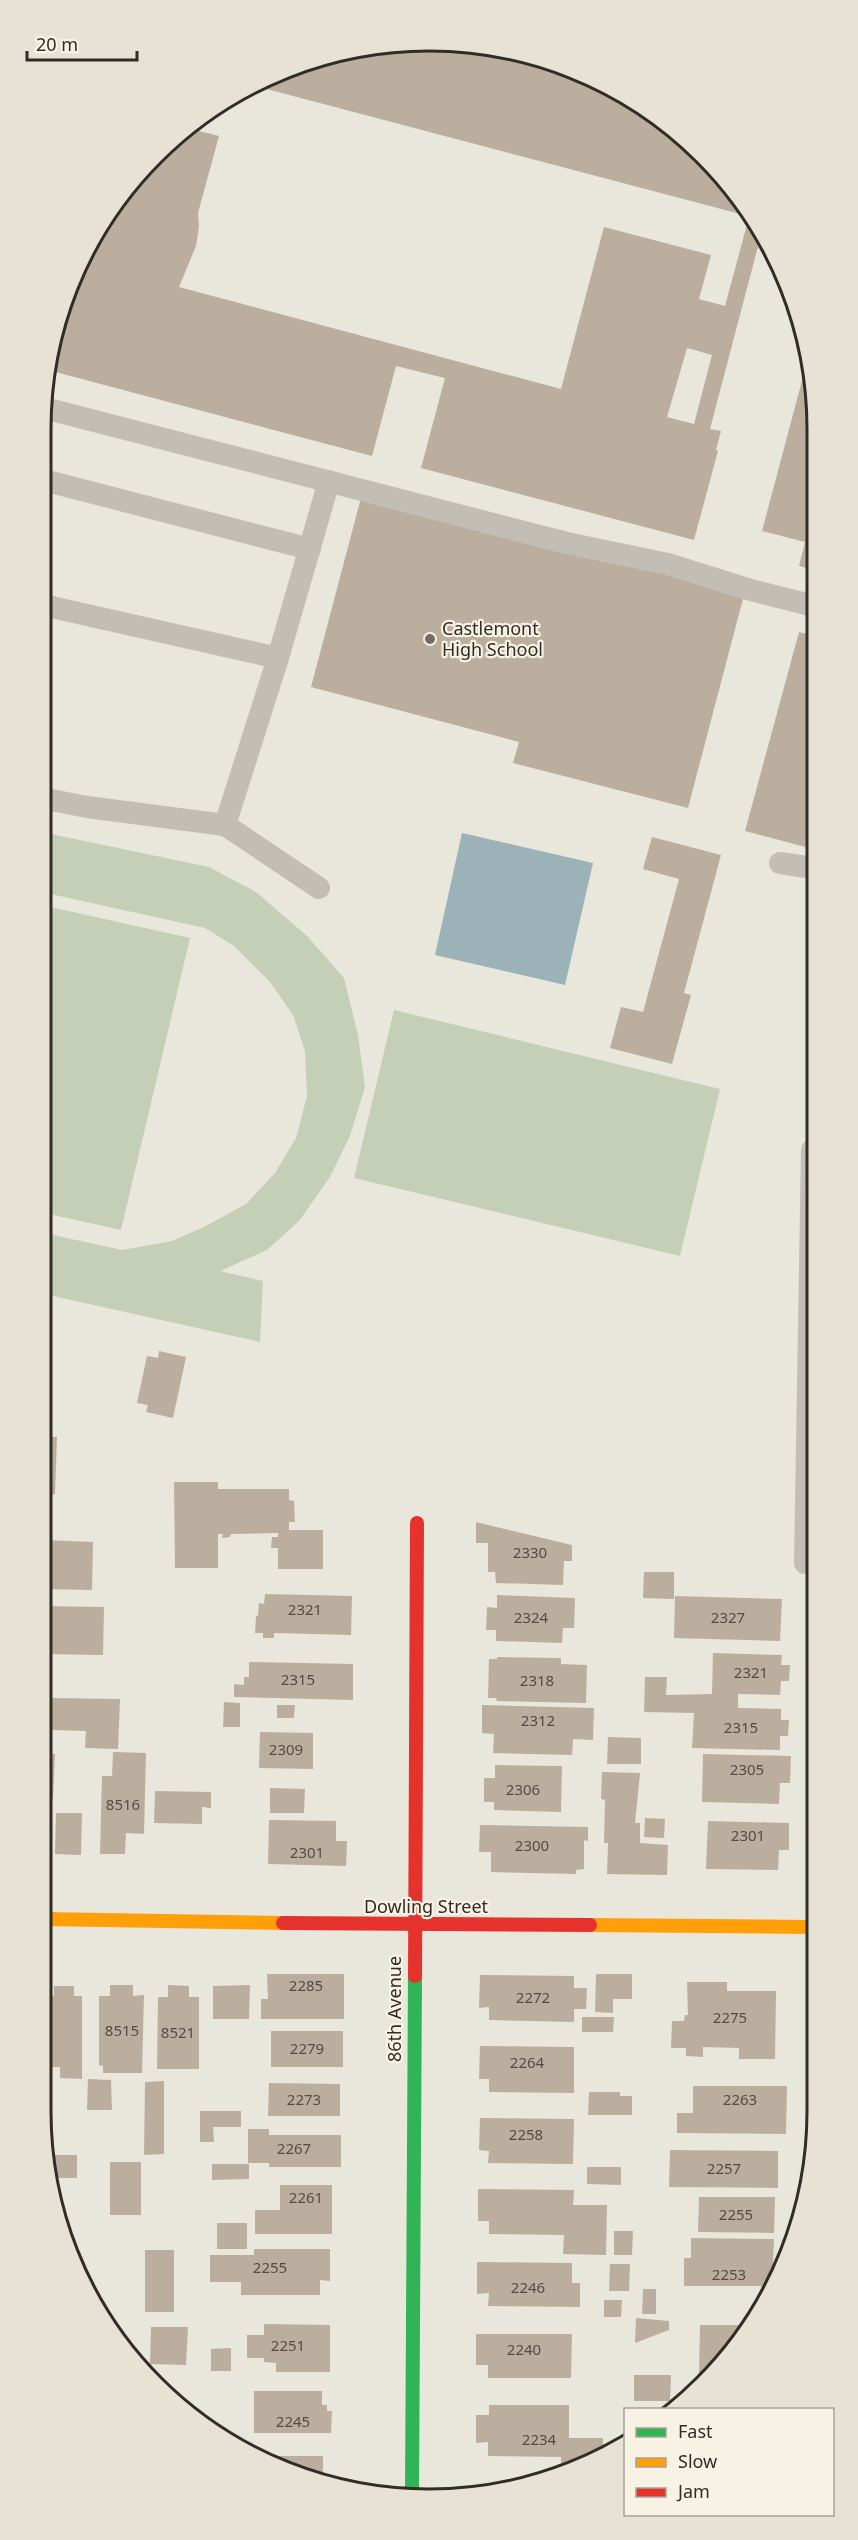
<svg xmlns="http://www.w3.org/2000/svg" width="858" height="2540" font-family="'Noto Sans',sans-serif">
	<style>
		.green { fill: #c5cfb7 }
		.water { fill: #9bb2b8 }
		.building { fill: #bcae9f; fill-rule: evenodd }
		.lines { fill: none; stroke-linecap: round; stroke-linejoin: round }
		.lane { stroke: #c2beb6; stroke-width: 22 }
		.fast { stroke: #30b455; stroke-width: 14 }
		.slow { stroke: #ff9f0a; stroke-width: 14 }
		.jam { stroke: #e5322d; stroke-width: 14 }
		.poi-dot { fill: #716d65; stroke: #f7f2e3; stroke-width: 2 }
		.labels { text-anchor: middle; stroke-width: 4.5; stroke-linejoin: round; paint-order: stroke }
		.number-label { font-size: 15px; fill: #544c44 }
		.poi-label { font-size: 18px; fill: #312c25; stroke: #f7f2e3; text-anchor: start }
		.street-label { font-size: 18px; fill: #312c25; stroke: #f7f2e3 }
		.rim { fill: none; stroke: #312c25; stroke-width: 3 }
	</style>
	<rect width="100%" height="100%" fill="#e9e6dc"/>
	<!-- green -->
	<g class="green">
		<path d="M46,833L209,867L256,892L307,936L344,978L358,1035L365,1087L350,1136L330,1177L299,1221L267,1250L220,1271L263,1281L260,1342L44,1294V1233L122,1250L172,1241L204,1227L246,1204L275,1173L296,1138L307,1096L305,1051L293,1015L270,982L234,946L205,928L46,893Z"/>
		<path d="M46,906L190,938L121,1230L44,1213Z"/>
		<path d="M394,1010L720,1089L680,1256L354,1178Z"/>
	</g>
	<!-- water -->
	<path class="water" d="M462,833L593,863L565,985L435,955Z"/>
	<!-- building -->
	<g class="building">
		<path d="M354,48H505L623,92L704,155L745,212L744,215L259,87Z"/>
		<path d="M191,129L219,136L198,213L199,227L196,246L179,287L561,389L604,227L711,255L699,299L725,306L749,217L761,235L710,429L721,431L716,450L718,451L694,540L421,468L445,378L396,366L372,456L48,370V353L106,213ZM687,348L712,355L694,424L667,417Z"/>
		<path d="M808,358L814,378V570L799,566L805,542L762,531Z"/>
		<path d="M362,494L744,595L688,808L513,763L519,742L311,687Z"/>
		<path d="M799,632L814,636L813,849L745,831Z"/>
		<path d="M652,837L721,855L684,993L691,995L672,1064L610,1048L621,1007L643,1012L679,879L643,869Z"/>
		<path d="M159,1351L186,1357L173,1418L146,1412L148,1405L137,1403L147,1356L158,1358Z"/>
		<path d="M43,1437H57L55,1494H43Z"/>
		<path d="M174,1482H218V1489H289V1500L294,1501L295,1522H289V1530H323V1569H278V1548H271L272,1537H278V1533L231,1534L230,1537L222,1538L223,1534H218V1568H175Z"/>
		<path d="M476,1522L572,1545V1561H564L563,1585L496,1583L495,1572H488V1543H476Z"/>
		<path d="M43,1540L93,1542L92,1590L43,1589Z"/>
		<path d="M644,1572H674V1599L643,1598Z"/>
		<path d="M265,1594L352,1596L351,1635L274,1633V1638H263V1633H255L256,1616H258L259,1603L264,1604Z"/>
		<path d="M497,1595L575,1598L574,1628H563L562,1643L496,1641V1630H486L487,1607L497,1608Z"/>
		<path d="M675,1596L782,1599L780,1641L674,1638Z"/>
		<path d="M43,1606L104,1607L103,1655L42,1654Z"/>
		<path d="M713,1653L782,1655L781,1665H790L789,1681H781L780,1695L738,1694V1708L781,1709V1720H789L788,1736H780V1750L692,1748L694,1713L644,1712L645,1677H667L666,1695L712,1694Z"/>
		<path d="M497,1657L561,1658V1664L587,1665L586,1703L496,1701L497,1698H488L489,1659H497Z"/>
		<path d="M249,1662L353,1664V1700L234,1697V1684L244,1685V1677H249Z"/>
		<path d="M51,1698L120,1699L118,1749L85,1748L86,1731L50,1730Z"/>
		<path d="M224,1702L240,1703V1727H223Z"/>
		<path d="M277,1705H295L294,1718H277Z"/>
		<path d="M482,1705L594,1708L593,1740L573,1739L572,1755L493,1753L494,1734L482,1733Z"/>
		<path d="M260,1732L313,1733V1769L259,1768Z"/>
		<path d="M608,1737L641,1738V1764H607Z"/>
		<path d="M113,1752L146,1753L144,1834L126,1833L125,1854H100L102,1776H112Z"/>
		<path d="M42,1754H55L53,1799H42Z"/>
		<path d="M703,1754L791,1756L790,1783H780L779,1804L702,1802Z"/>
		<path d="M495,1765L562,1766L561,1812L494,1810V1802H484V1778H495Z"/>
		<path d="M602,1772L640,1773L635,1823H640V1843L668,1845L667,1875L607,1874L608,1843H604L605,1800L601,1799Z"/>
		<path d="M270,1788L305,1789L304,1813H270Z"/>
		<path d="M155,1791L211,1792V1808L202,1807V1824L154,1823Z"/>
		<path d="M56,1813H82L81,1855L55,1854Z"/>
		<path d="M645,1818L665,1819L664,1838L644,1837Z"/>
		<path d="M269,1820L336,1821V1841H347L346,1866L268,1864Z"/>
		<path d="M708,1821L789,1823V1850H779L778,1870L706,1869Z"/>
		<path d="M480,1825L588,1827V1841L584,1840V1869L576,1870V1874L491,1872V1852H479Z"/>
		<path d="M267,1974H344V2019H261V1999H268Z"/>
		<path d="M596,1974H632V1999H613V2013L595,2012Z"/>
		<path d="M480,1975L574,1976V1988H587L586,2009H574V2022L489,2020V2007L479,2008Z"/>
		<path d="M687,1982H727V1991H776L775,2059H739V2048L703,2047V2057L686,2056V2048H671L672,2021H684L685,2015H688Z"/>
		<path d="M110,1985H133V1996L144,1995L142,2073H103V2066L99,2065V1996H110Z"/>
		<path d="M168,1985L189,1986V1997H199V2069H157L158,1997H168Z"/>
		<path d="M250,1985L249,2019H213V1986Z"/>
		<path d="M54,1986H74V1996H82V2079L60,2078V2067H42L43,1996H54Z"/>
		<path d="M582,2017H614L613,2032H582Z"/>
		<rect x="271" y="2031" width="72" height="36"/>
		<path d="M480,2046L574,2047V2093L489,2092V2079H479Z"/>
		<path d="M88,2079L111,2080L112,2110H87Z"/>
		<path d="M164,2081V2154L144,2155L145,2082Z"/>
		<path d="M269,2083L340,2084V2116H268Z"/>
		<rect x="41" y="2086" width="9" height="21"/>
		<path d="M693,2086H787L786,2134L677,2133V2113H693Z"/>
		<path d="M589,2092H620V2096H632V2115H588Z"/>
		<path d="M200,2111H241V2127H213L214,2142H200Z"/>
		<path d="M480,2118L574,2119L573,2164L488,2163L489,2151L479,2150Z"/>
		<path d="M248,2129H269V2135H341V2167H269V2163H248Z"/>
		<path d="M670,2150L778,2151V2188L669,2187Z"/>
		<path d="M49,2155H77V2178H54Z"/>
		<rect x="110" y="2162" width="31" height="53"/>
		<path d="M212,2164H249V2179L212,2180Z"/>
		<path d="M587,2167H621V2185L587,2184Z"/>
		<path d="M280,2185H332V2234H255V2210H280Z"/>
		<path d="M478,2189L574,2190L573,2205H607L606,2255L563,2254L564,2235L489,2234V2221H478Z"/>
		<path d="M699,2197H775L774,2233L698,2232Z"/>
		<rect x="217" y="2223" width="30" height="26"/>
		<path d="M614,2231H633L632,2255H614Z"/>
		<path d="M691,2238L774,2239L773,2264L778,2263L766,2292H761V2286H684V2258H691Z"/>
		<path d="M254,2249H330V2281L320,2280V2295H241V2282H210V2255H254Z"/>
		<rect x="145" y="2250" width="29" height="62"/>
		<path d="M477,2262L572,2263V2283H580V2307L488,2306L489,2293L477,2294Z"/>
		<path d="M610,2264H630L629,2291H609Z"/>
		<path d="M643,2289H656V2314H642Z"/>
		<path d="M604,2300H622L621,2317H604Z"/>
		<path d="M636,2318L669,2321V2330L635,2343Z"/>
		<path d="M264,2324L330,2325V2372H276V2363L264,2362V2358H247V2335H264Z"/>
		<path d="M700,2325H753L704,2375H699Z"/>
		<path d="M151,2327H188L186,2365L150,2364Z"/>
		<path d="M476,2334H572L571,2378H488V2365H476Z"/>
		<path d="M231,2348V2371H211V2349Z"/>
		<path d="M634,2375H671L670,2401H634Z"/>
		<path d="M254,2391H322V2405H327V2411H332L331,2433H254Z"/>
		<path d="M489,2405H569V2438H603V2444H622L561,2472V2457L488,2456V2442L476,2443V2415H489Z"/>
		<path d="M252,2456H323V2479L257,2459Z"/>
	</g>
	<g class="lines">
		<!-- lane -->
		<g class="lane">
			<path d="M48,409L567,543L668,564L751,590L814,606"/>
			<path d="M47,481L310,549"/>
			<path d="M47,606L278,658L225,825L319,888"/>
			<path d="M278,658L329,481"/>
			<path d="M46,799L87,807L225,825"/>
			<path d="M780,863L813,868"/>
			<path d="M805,1563L812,1150"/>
		</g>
		<!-- fast -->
		<path class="fast" d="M412,2494L415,1976"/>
		<!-- slow -->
		<g class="slow">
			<path d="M41,1919L283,1923"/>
			<path d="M590,1925L811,1927"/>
		</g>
		<!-- jam -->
		<g class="jam">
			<path d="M283,1923L590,1925"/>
			<path d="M415,1976L417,1523"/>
		</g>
	</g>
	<!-- markers -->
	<circle class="poi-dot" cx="430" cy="639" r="6"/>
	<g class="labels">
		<!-- number labels -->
		<g class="number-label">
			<text x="530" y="1558">2330</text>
			<text x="305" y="1615">2321</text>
			<text x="531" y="1623">2324</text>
			<text x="728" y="1623">2327</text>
			<text x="751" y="1678">2321</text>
			<text x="298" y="1685">2315</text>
			<text x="537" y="1686">2318</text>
			<text x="538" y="1726">2312</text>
			<text x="741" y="1733">2315</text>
			<text x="286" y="1755">2309</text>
			<text x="747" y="1775">2305</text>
			<text x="523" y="1795">2306</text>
			<text x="123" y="1810">8516</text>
			<text x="748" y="1841">2301</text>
			<text x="532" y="1851">2300</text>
			<text x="307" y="1858">2301</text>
			<text x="306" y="1991">2285</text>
			<text x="533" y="2003">2272</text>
			<text x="730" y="2023">2275</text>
			<text x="122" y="2036">8515</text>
			<text x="178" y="2038">8521</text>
			<text x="307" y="2054">2279</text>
			<text x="527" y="2068">2264</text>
			<text x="304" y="2105">2273</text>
			<text x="740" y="2105">2263</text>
			<text x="526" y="2140">2258</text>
			<text x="294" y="2154">2267</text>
			<text x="724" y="2174">2257</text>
			<text x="306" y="2203">2261</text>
			<text x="736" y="2220">2255</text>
			<text x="270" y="2273">2255</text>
			<text x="729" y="2280">2253</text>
			<text x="528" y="2293">2246</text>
			<text x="288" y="2351">2251</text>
			<text x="524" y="2355">2240</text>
			<text x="293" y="2427">2245</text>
			<text x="539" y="2445">2234</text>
		</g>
		<!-- poi labels -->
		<g class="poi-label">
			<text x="442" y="635">Castlemont<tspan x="442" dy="21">High School</tspan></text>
		</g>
		<!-- street labels -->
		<g class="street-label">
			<text x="426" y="1913">Dowling Street</text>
			<text transform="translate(395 2009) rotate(-90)" y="6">86th Avenue</text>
		</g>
	</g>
	<!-- crop -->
	<path d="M0 0H858V2540H0ZM429 51H429A378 378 0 0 1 807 429V2111A378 378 0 0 1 429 2489H429A378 378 0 0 1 51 2111V429A378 378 0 0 1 429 51Z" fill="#e7e2d4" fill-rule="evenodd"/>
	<path class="rim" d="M429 51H429A378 378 0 0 1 807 429V2111A378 378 0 0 1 429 2489H429A378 378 0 0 1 51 2111V429A378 378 0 0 1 429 51Z"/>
	<!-- legend -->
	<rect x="624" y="2408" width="210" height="108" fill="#f7f2e3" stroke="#a8a397" stroke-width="1.5"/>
	<rect x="636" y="2428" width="30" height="9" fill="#30b455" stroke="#a8a397" stroke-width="1.5"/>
	<text x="678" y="2438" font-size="18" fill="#312c25">Fast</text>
	<rect x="636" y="2458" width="30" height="9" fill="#ff9f0a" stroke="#a8a397" stroke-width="1.5"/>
	<text x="678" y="2468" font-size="18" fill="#312c25">Slow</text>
	<rect x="636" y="2488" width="30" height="9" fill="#e5322d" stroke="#a8a397" stroke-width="1.5"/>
	<text x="678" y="2498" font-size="18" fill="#312c25">Jam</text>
	<!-- scale -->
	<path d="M27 51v9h110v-9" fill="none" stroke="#312c25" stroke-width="3"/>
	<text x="36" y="51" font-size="18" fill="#312c25" stroke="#f7f2e3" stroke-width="4.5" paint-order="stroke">20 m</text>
</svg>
